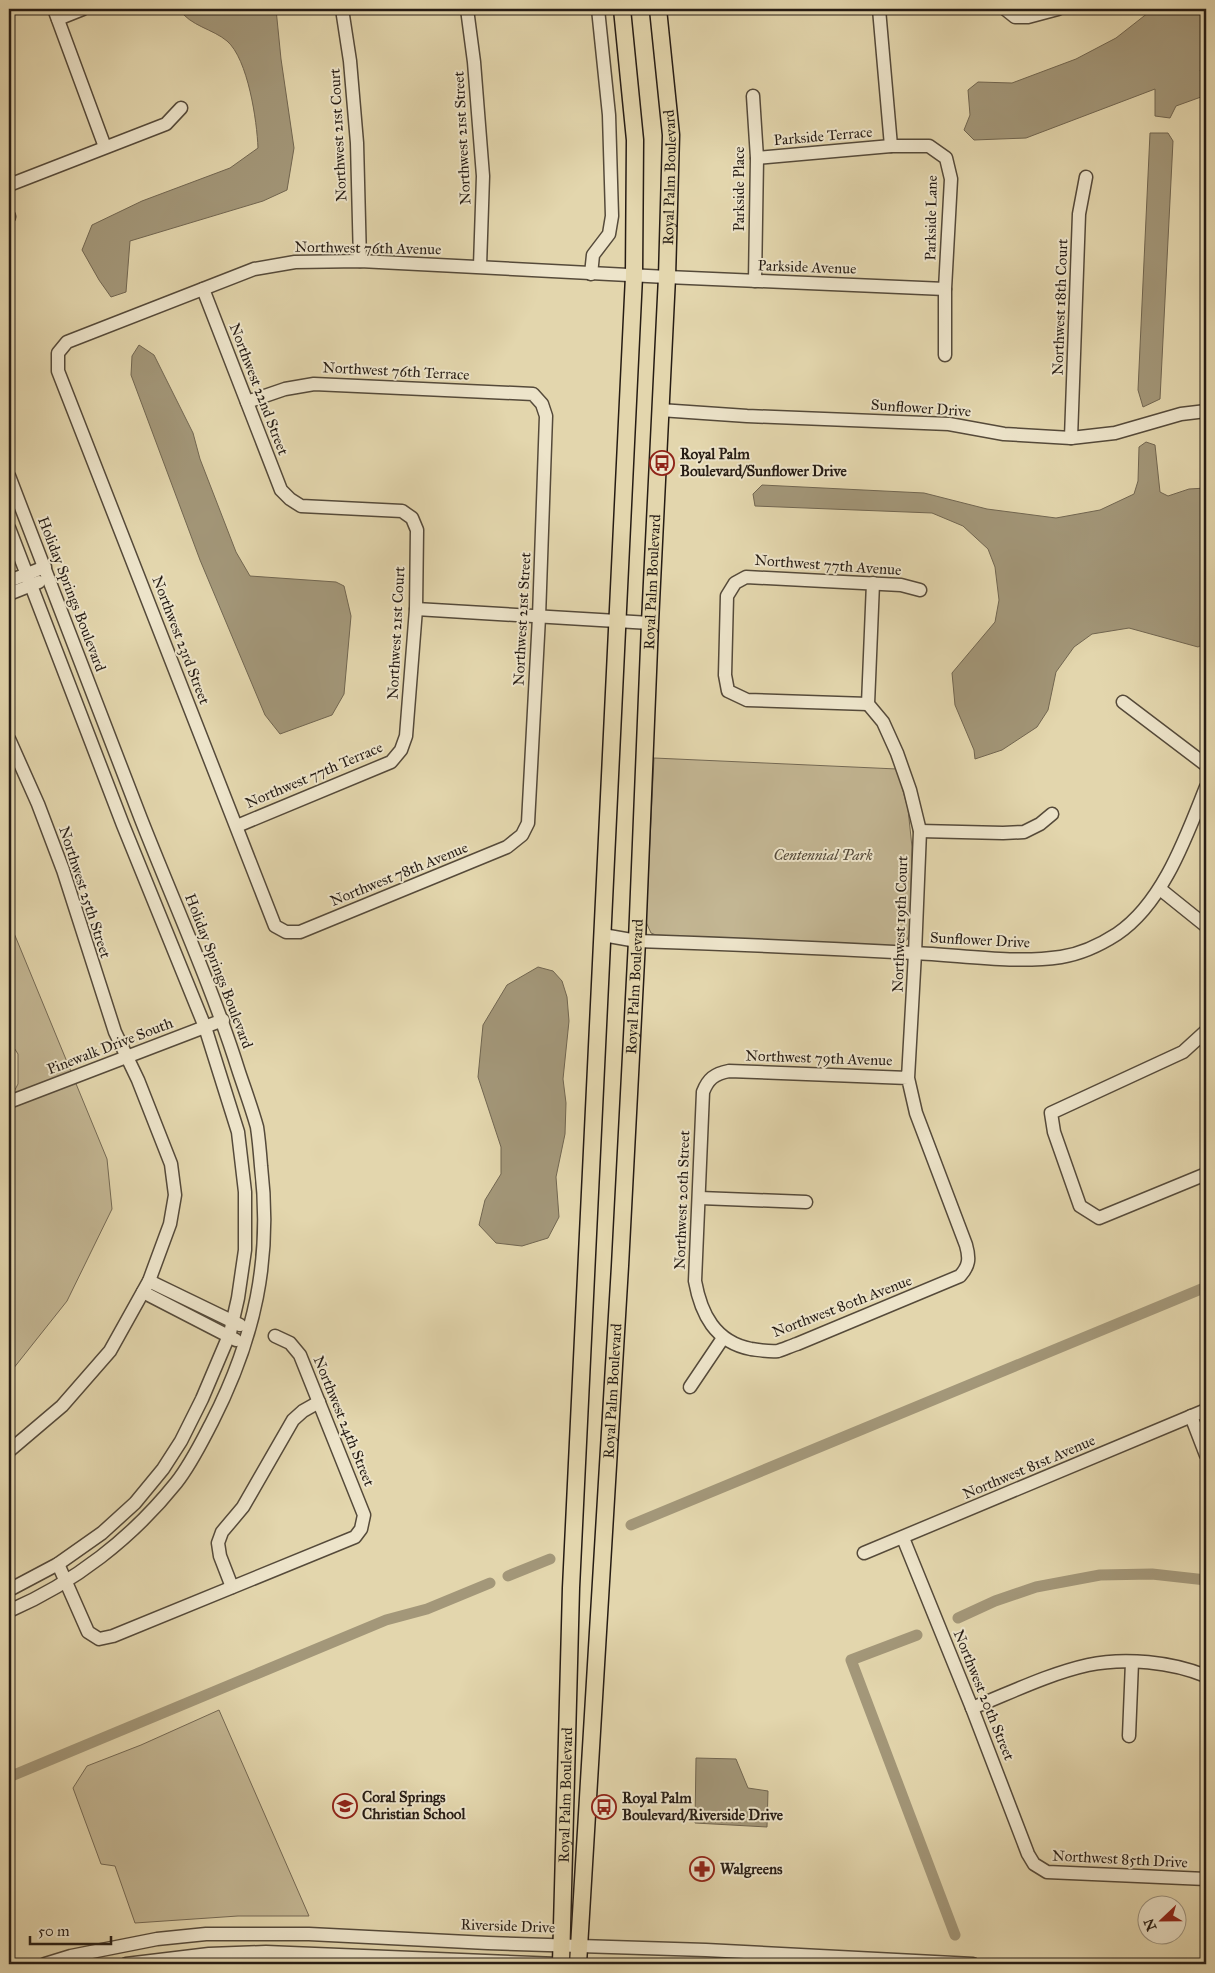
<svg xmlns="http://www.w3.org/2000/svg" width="1215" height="1973" font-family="'IM FELL Great Primer',serif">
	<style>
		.green { fill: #c3b693; stroke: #746954 }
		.water { fill: #a39779; stroke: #716651 }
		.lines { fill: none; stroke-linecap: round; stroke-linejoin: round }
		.canal { stroke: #a39779; stroke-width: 11 }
		.minor-casing { stroke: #554a3a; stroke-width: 15 }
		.major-casing { stroke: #261c14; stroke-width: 19 }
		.minor { stroke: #ede4ca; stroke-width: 12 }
		.major { stroke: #e3d6ad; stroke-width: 16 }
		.labels { text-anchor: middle; stroke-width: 4; stroke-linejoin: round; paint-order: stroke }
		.street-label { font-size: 15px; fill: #261c14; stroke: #ede4ca }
		.poi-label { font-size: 15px; font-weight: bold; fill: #261c14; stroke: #ede4ca; text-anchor: start }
		.park-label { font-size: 15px; font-style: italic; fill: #554a3a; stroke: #ede4ca }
	</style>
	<rect width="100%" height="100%" fill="#e3d6ad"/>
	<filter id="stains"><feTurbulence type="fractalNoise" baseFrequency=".004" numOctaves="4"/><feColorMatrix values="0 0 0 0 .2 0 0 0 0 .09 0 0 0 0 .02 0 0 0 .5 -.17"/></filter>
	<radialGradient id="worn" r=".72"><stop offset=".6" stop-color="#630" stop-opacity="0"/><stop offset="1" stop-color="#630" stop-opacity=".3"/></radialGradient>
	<!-- green -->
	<g class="green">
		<path d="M654,758L897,769L908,809L912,847L910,932L907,940L896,947L656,935L651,933L646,922Z"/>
		<path d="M9,921L107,1159L112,1209L67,1301L9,1374V1101L18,1084V1054L9,1040Z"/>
		<path d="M219,1710L309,1916H238L135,1923L115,1866L101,1864L73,1788L87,1766L141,1745Z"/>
	</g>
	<!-- water -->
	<g class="water">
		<path d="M179,9H276L281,59L294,148L287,190L263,201L130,241L126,292L111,297L99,280L82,250L92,225L142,201L230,168L258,148C257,121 248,59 227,41C213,29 190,26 179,9Z"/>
		<path d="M1153,9H1206V67L1200,70L1206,87L1201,97L1176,106L1170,118L1155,116V89L1026,138L974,140L964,130L970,115L968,90L978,82L1012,83L1076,59L1116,38Z"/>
		<path d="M1150,133H1168L1173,141L1160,399L1143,407L1138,390Z"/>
		<path d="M139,345L154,355L193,433L200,459L236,552L250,576L336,582L344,586L351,616L344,694L332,715L280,734L265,715L200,560L131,375L132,356Z"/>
		<path d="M1146,442L1155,445L1160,492L1168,496L1189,489L1206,488V643L1198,647L1129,628L1092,634L1074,647L1056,672L1048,710L1037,727L1002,750L975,759L974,750L955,705L952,673L995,622L999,600L995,567L988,549L963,526L932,513L755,506L753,494L762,485L924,493L987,509L1056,518L1100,510L1134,494L1138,481L1139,447Z"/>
		<path d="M538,967L553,971L562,981L567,997L569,1021L563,1079L566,1103L565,1134L556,1177L559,1217L548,1238L522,1246L496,1243L479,1225L485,1200L501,1174V1147L478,1077L483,1025L507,985Z"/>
		<path d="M696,1758L736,1759L748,1788L768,1791L767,1827L695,1823Z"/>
	</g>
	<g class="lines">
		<!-- canal -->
		<g class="canal">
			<path d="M631,1525L1206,1287"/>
			<path d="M508,1576L550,1559"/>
			<path d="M958,1618L995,1601L1036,1587L1100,1575L1152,1574L1206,1580"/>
			<path d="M917,1635L851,1660L955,1935"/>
			<path d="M9,1777L386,1620L427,1609L490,1583"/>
		</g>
		<defs>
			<g id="minor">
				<path d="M54,9L105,147"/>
				<path d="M342,9L350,61L357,143L360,261"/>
				<path d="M467,9L474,62L483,176L480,266"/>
				<path d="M879,9L891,146H929L946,158L951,179L945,289V355"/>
				<path d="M1005,9L1015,17H1028L1058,9"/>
				<path d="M58,19L83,9"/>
				<path d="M753,96L757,158L755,281"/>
				<path d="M757,158L891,146"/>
				<path d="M9,185L166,124L181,108"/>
				<path d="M9,216V217"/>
				<path d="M591,274L593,255L609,234L612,216L609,115L598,9"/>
				<path d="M203,289L281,490L290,499L301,506L402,511L412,518L417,530L416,609L406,736L401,750L391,762L237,826"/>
				<path d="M247,402L285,389L314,384L533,394L542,404L546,416L539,617L528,823L522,835L507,847L300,932H286L275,926L58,371V353L67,342L254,269L295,262L360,261L667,277L945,289"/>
				<path d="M660,410L747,416L949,424L1004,434L1071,438L1115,433L1181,414L1206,411"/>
				<path d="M1071,438L1079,214L1086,177"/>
				<path d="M9,476C54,590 96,705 141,819C174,903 212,986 239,1072C245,1090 252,1109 257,1127C259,1140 260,1153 261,1166C272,1259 255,1338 212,1422C201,1443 191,1464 176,1483C132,1538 74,1583 9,1611"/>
				<path d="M9,528L123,825L205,1027L238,1132L245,1192V1250L238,1298L230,1333L202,1399L181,1441L163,1469L135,1503L102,1533L58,1564L9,1590"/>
				<path d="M9,581L45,567"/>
				<path d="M873,583L868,704L883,722L897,753L910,790L920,831L915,953L908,1078L916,1113L966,1245C970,1259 969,1266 960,1276L797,1344C791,1346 784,1349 778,1351C769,1352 759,1350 751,1349C715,1342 701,1314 695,1281L703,1092C708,1079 714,1074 729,1071L908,1078"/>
				<path d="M9,594L39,582"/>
				<path d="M416,609L650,623"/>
				<path d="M1123,702L1206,765"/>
				<path d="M868,704L747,700L728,691L725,675L727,596L735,583L746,577L901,585L920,590"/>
				<path d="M9,739L38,804L63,870L115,1032L138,1080L171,1164L175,1195L170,1224L149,1281L110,1351L62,1406L9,1451"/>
				<path d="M920,831L1003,833L1024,832L1040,824L1052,814"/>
				<path d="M1160,889L1206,926"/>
				<path d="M603,935L637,941C729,944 821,948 914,953C962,955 1013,964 1061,957C1080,954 1100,945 1117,934C1163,903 1186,837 1206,787"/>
				<path d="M1206,1031L1183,1052L1051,1113L1054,1132L1080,1206L1099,1218L1206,1174"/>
				<path d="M9,1102L223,1020"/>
				<path d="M700,1198L806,1202"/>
				<path d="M149,1281L240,1325"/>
				<path d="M143,1292L236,1340"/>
				<path d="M690,1387L723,1338"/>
				<path d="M1191,1416L1206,1455"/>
				<path d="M903,1538L972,1708L1028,1854L1034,1864L1047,1872L1206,1879"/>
				<path d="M864,1553L1206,1410"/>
				<path d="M58,1564L88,1632L99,1639L113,1636L355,1537L361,1529L364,1515L300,1355L290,1343L275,1336"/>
				<path d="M232,1587L220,1556L218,1543L222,1532L243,1507L293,1420L303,1411L319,1402"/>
				<path d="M972,1708C1010,1693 1048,1674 1088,1665C1125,1657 1172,1662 1206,1676"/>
				<path d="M1129,1736L1132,1662"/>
				<path d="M45,1964L71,1956L157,1939L206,1934H309L488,1943L706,1950L973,1964"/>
				<path d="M126,1964L209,1954L266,1952L558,1964"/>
			</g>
			<g id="major">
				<path id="s1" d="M561,1964L571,1588L634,276L635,140L622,9"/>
				<path id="s2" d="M578,1964L620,1266L637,941L650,623L667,277L671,135L658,9"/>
			</g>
		</defs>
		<!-- minor casing -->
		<use href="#minor" class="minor-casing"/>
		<!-- major casing -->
		<use href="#major" class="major-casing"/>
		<!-- minor -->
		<use href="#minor" class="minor"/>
		<!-- major -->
		<use href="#major" class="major"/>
	</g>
	<!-- icons -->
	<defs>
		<symbol id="bus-ring" viewBox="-11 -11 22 22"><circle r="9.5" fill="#ede4ca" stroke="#8f2418" stroke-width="1.5"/><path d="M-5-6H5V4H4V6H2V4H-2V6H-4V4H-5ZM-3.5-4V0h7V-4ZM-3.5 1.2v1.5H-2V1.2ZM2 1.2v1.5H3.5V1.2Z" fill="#8f2418"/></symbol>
		<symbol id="school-ring" viewBox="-11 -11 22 22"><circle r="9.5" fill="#ede4ca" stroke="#8f2418" stroke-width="1.5"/><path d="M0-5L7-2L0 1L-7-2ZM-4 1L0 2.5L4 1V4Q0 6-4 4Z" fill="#8f2418"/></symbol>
		<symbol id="pharmacy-ring" viewBox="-11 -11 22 22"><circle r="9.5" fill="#ede4ca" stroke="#8f2418" stroke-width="1.5"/><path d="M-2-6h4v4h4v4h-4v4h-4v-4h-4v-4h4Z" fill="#8f2418"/></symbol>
	</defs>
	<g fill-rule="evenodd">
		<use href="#bus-ring" x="648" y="449" width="28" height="28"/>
		<use href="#school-ring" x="331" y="1792" width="28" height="28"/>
		<use href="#bus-ring" x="590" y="1793" width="28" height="28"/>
		<use href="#pharmacy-ring" x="688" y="1855" width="28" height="28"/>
	</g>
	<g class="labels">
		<!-- street labels -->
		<g class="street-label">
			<text transform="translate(338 135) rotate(-93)" y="5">Northwest 21st Court</text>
			<text transform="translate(823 136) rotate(-5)" y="5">Parkside Terrace</text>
			<text transform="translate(462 138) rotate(-93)" y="5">Northwest 21st Street</text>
			<text dy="5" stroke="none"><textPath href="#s2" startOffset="1789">Royal Palm Boulevard</textPath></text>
			<text transform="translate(739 189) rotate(-90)" y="5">Parkside Place</text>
			<text transform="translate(931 218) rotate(-89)" y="5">Parkside Lane</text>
			<text transform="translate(368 248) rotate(1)" y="5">Northwest 76th Avenue</text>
			<text transform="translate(807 267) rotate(2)" y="5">Parkside Avenue</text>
			<text transform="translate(1060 307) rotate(-88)" y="5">Northwest 18th Court</text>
			<text transform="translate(396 371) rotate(3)" y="5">Northwest 76th Terrace</text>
			<text transform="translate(259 389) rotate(69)" y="5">Northwest 22nd Street</text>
			<text transform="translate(921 408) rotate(4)" y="5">Sunflower Drive</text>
			<text transform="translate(828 565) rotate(4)" y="5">Northwest 77th Avenue</text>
			<text dy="5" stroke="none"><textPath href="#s2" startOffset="1384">Royal Palm Boulevard</textPath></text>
			<text transform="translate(72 594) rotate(69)" y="5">Holiday Springs Boulevard</text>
			<text transform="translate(522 619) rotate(-87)" y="5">Northwest 21st Street</text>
			<text transform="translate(396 633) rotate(-87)" y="5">Northwest 21st Court</text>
			<text transform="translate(181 640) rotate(69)" y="5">Northwest 23rd Street</text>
			<text transform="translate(314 775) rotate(-23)" y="5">Northwest 77th Terrace</text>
			<text transform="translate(399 874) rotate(-22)" y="5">Northwest 78th Avenue</text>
			<text transform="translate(85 892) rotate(72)" y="5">Northwest 25th Street</text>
			<text transform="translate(900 924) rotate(-88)" y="5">Northwest 19th Court</text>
			<text transform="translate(980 940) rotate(3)" y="5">Sunflower Drive</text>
			<text transform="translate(219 971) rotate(69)" y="5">Holiday Springs Boulevard</text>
			<text dy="5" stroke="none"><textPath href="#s2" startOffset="979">Royal Palm Boulevard</textPath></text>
			<text transform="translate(110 1046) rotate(-21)" y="5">Pinewalk Drive South</text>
			<text transform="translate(819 1058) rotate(2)" y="5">Northwest 79th Avenue</text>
			<text transform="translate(682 1200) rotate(-88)" y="5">Northwest 20th Street</text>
			<text transform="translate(842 1306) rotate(-21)" y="5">Northwest 80th Avenue</text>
			<text dy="5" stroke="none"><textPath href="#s2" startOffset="574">Royal Palm Boulevard</textPath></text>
			<text transform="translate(344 1421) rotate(68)" y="5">Northwest 24th Street</text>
			<text transform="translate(1029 1467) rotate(-23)" y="5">Northwest 81st Avenue</text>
			<text transform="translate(984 1695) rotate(68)" y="5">Northwest 20th Street</text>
			<text dy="5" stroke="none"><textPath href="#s1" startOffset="169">Royal Palm Boulevard</textPath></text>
			<text transform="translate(1120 1859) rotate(3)" y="5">Northwest 85th Drive</text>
			<text transform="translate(508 1926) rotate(2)" y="5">Riverside Drive</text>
		</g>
		<!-- poi labels -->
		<g class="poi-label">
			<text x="680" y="459">Royal Palm<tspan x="680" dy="17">Boulevard/Sunflower Drive</tspan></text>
			<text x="362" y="1802">Coral Springs<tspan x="362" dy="17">Christian School</tspan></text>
			<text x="622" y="1803">Royal Palm<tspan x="622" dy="17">Boulevard/Riverside Drive</tspan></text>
			<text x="720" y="1874">Walgreens</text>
		</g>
		<!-- park labels -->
		<g class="park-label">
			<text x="823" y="860">Centennial Park</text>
		</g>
	</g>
	<!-- margin -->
	<rect width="1215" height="1973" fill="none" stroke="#e3d6ad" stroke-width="30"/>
	<rect x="10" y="10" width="1195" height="1953" fill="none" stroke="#261c14" stroke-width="2.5"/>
	<rect x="15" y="15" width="1185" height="1943" fill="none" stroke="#261c14"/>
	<!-- north arrow -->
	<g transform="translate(1162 1920) rotate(248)"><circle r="24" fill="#ede4ca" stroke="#9d9481"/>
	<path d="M0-4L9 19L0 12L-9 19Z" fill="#8f2418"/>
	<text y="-8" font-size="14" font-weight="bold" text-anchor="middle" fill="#261c14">N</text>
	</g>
	<!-- scale -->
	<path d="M30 1936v8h81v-8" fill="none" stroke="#261c14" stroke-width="2.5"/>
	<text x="38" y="1936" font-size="15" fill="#261c14" stroke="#ede4ca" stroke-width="4" paint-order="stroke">50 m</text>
	<rect width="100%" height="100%" filter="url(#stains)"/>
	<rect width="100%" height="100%" fill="url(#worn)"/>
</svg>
